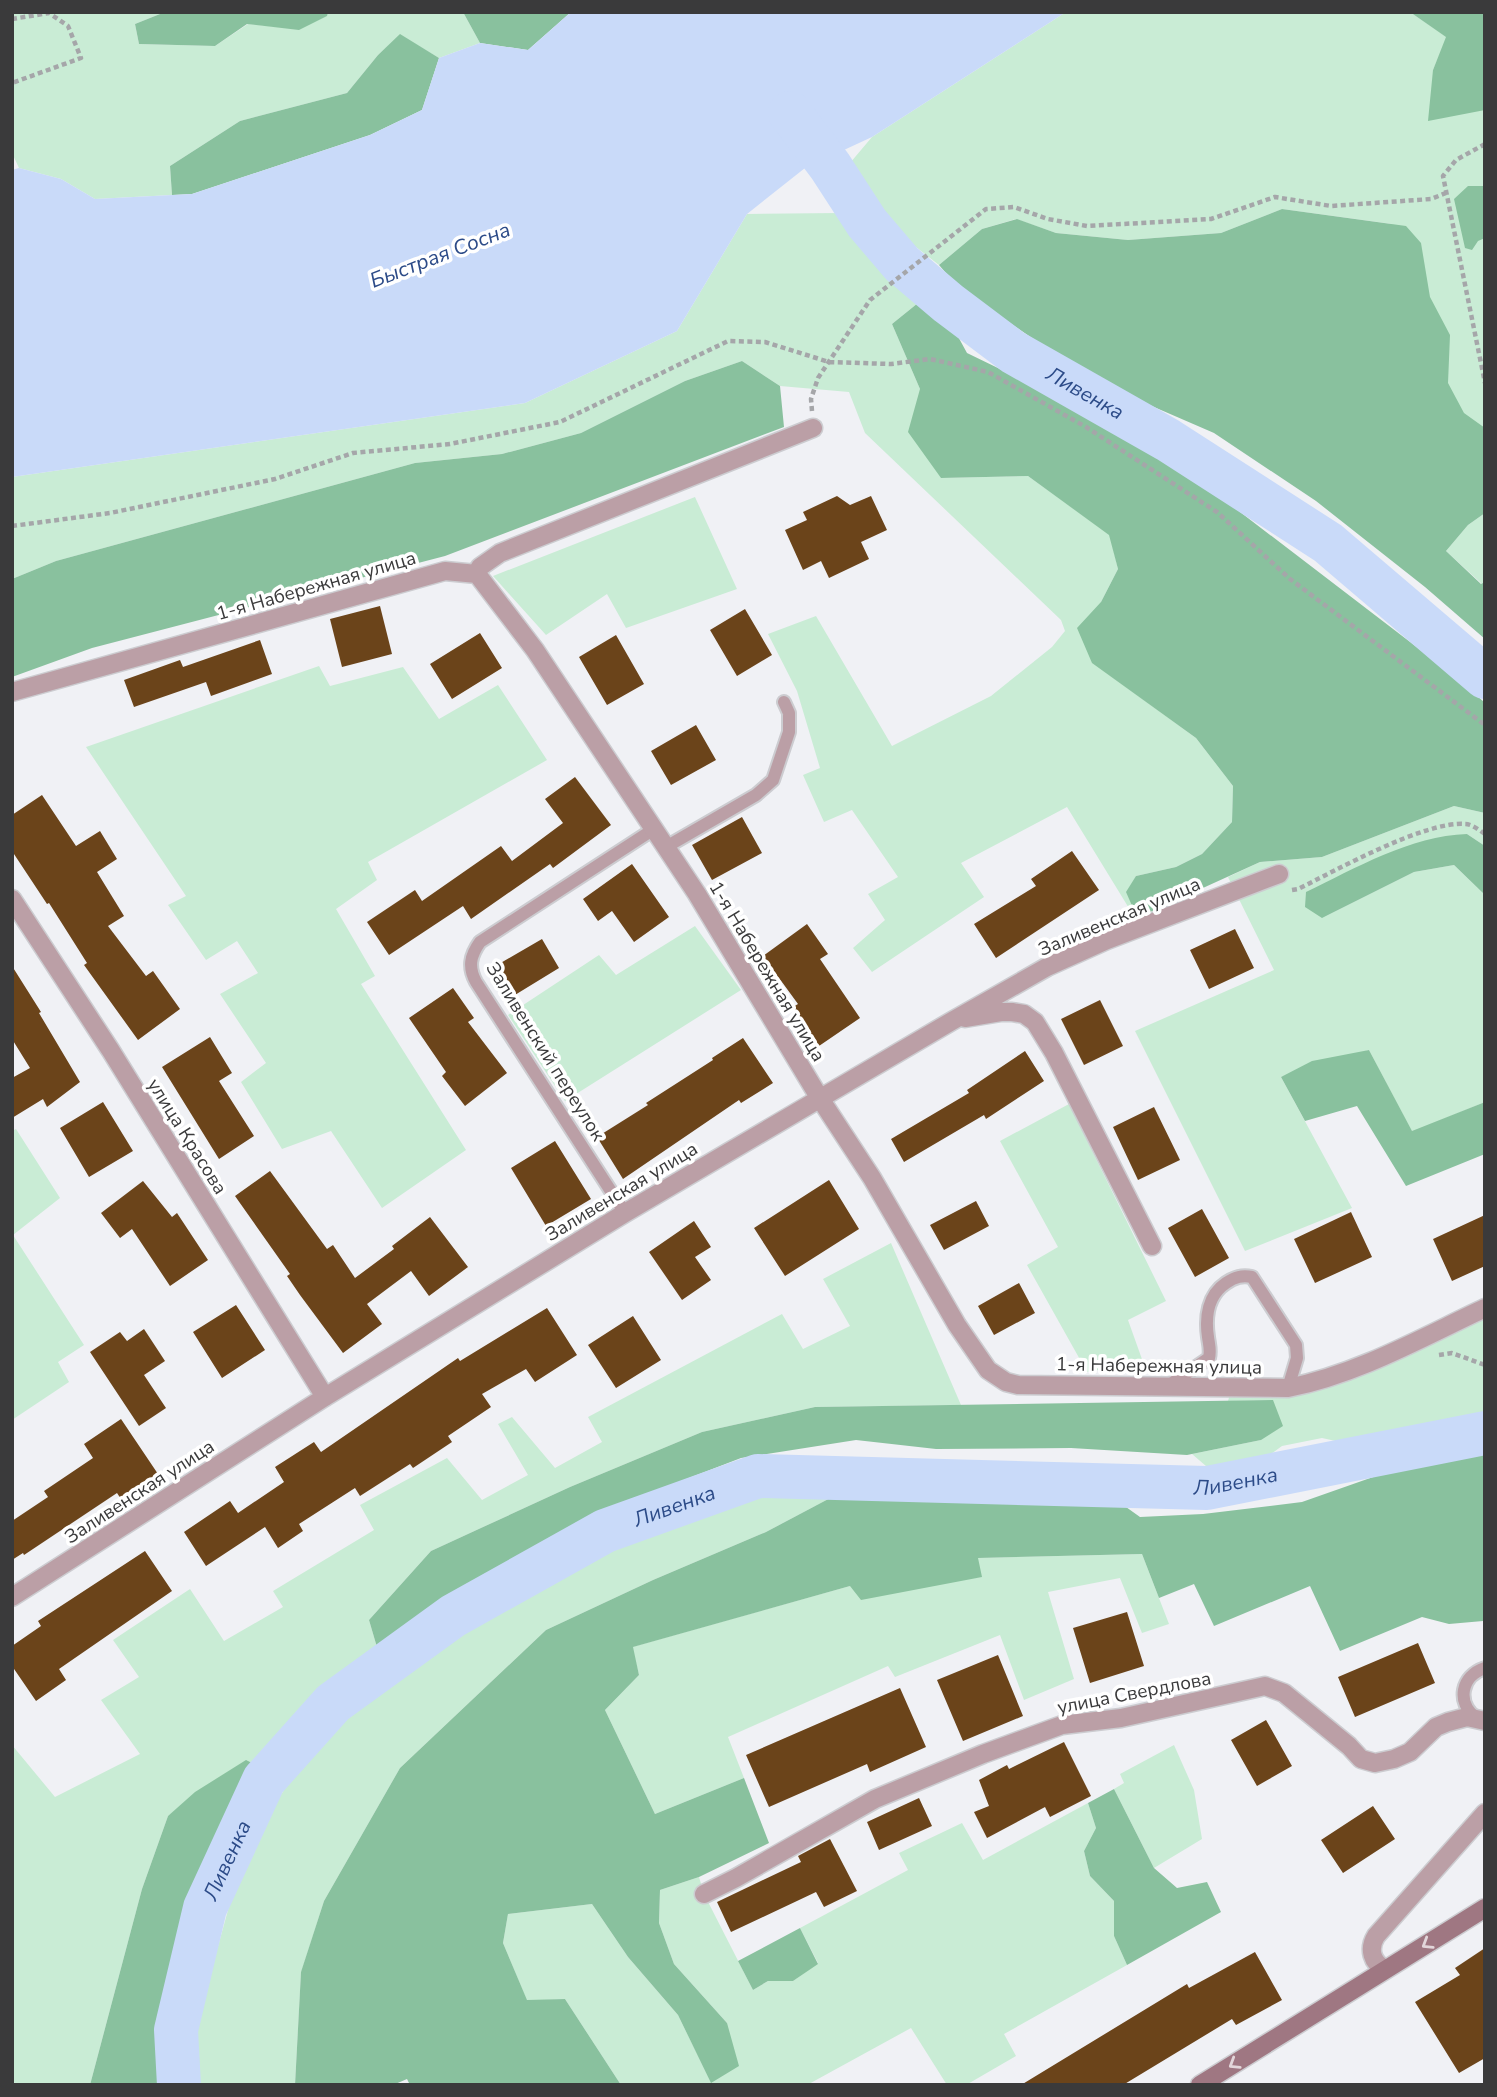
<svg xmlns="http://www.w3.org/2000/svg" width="1497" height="2097" viewBox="0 0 1497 2097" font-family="'Nunito Sans',sans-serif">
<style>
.green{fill:#c9ecd5}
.forest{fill:#89c19e}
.water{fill:#c9daf9}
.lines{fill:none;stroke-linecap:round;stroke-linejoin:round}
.river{stroke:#c9daf9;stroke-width:44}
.building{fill:#6b441a}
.lane-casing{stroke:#ccccd0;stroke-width:16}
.street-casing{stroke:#ccccd0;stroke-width:21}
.secondary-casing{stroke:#ccccd0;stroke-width:21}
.path{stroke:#a5a6a9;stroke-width:4.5;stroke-dasharray:5 3.5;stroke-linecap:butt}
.lane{stroke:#bb9fa6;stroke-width:12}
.street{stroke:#bb9fa6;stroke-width:18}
.secondary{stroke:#9f7782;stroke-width:18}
.oneway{stroke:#e2d6da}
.labels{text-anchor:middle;stroke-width:7;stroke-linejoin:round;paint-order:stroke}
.street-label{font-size:19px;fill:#3a3a3b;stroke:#fff}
.water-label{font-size:21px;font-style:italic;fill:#2c4b88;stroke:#fff}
</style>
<rect width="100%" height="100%" fill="#f0f1f5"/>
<!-- green -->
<path class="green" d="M12 12H165L135 24 139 44 215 46 248 24 299 29 326 16 328 12H463L480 43 439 58 400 35 378 55 347 93 240 121 170 166 172 195 95 199 61 179 19 168 12 153Z
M1066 12H1410L1447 37 1433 70 1485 83V447L1440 412 1392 224 1282 209 1221 233 1128 240 1056 233 1016 219 982 229 939 265 880 219 857 180 850 163 872 137Z
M840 213 918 303 892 324 920 389 941 478 1028 476 1110 535 1118 569 1101 602 1093 663 1196 738 1233 786 1232 822 1202 854 1176 867 1136 876 1133 908 1148 913 1135 918 1067 807 961 863 984 897 872 972 853 948 885 920 868 894 898 877 852 810 824 822 803 775 820 768 797 691 768 634 816 616 892 746 991 696 1052 647 1065 631 1061 620 865 433 849 392 780 386 742 361 685 381 581 433 502 454 415 463 56 561 12 579V477L525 403 677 331 747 214Z
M695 497 737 589 626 628 607 594 546 635 493 576Z
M1485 513V582L1482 584 1446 551 1468 525Z
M319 666 330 686 403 667 439 719 498 685 547 760 368 862 377 880 336 909 375 976 361 984 466 1150 382 1208 331 1131 282 1149 241 1082 266 1063 220 994 258 973 237 941 206 960 168 905 186 896 86 747Z
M1454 806 1485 813V846L1467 834 1322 918 1414 872 1454 865 1485 895V1102L1412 1132 1369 1050 1281 1077 1352 1208 1245 1251 1135 1031 1274 970 1228 877 1260 862 1322 857Z
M695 926 741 990 565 1101 508 1015 599 955 616 975Z
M1069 1104 1166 1301 1128 1320 1143 1362 1087 1372 1027 1265 1058 1247 1000 1141Z
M16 1129 60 1198 13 1235 84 1345 58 1362 69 1382 12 1420V1131Z
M891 1243 961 1405 815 1407 702 1432 570 1487 431 1551 369 1620 379 1654 318 1699 258 1766 246 1761 168 1816 142 1889 90 2085H12V1745L55 1797 140 1754 101 1700 139 1677 113 1640 190 1589 224 1641 283 1607 273 1591 374 1530 360 1505 447 1458 482 1500 528 1475 498 1424 512 1417 555 1468 602 1442 588 1417 782 1314 803 1349 850 1326 823 1279Z
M1485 1308V1413L1363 1447 1322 1438 1282 1446 1256 1465 1239 1473 1213 1472 1192 1454 1261 1440 1273 1400 1228 1401 1232 1387 1288 1388Z
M851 1487 766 1532 653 1580 546 1630 400 1768 324 1901 301 1973 295 2085H194L198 2019 244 1852 313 1745 433 1652 552 1577 684 1517 767 1491Z
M1142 1554 1169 1624 1142 1633 1120 1578 1048 1592 1074 1679 1024 1700 1000 1635 895 1677 888 1666 728 1737 744 1778 655 1814 605 1710 639 1675 632 1647 850 1586 981 1577 977 1558Z
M1174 1745 1194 1790 1202 1839 1154 1868 1114 1789 1124 1783 1120 1774Z
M1088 1803 1096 1828 1084 1851 1090 1876 1114 1901V1936L1127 1965 1004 2034 1016 2056 966 2085H947L911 2028 807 2085H621L565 1999 527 2001 503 1943 508 1914 592 1904 628 1957 678 2015 711 2082 727 2023 674 1964 659 1923 660 1890 699 1877 704 1894 753 1990 768 1981H793L818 1963 800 1928 908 1870 899 1853 962 1823 983 1860Z"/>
<!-- forest -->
<path class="forest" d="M165 12H328L327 16 299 30 247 24 215 46 139 44 135 24Z
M463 12H571L528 50 480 43Z
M1410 12H1485V110L1428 121 1433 70 1446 37Z
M400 34 439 58 422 110 370 135 192 194 172 195 170 166 240 121 347 93 378 55Z
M1468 186H1485V238L1478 241 1472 250 1465 248 1454 199Z
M1282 209 1406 226 1421 243 1430 297 1450 335 1448 383 1464 413 1485 428V513L1468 525 1446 551 1481 584 1485 582V639L1425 587 1316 501 1214 433 1094 381 958 287 939 265 982 229 1017 219 1056 233 1128 240 1221 233Z
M918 303 955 331 967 353 1087 411 1214 492 1461 681 1485 703V813L1454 806 1322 857 1260 862 1148 913 1133 908 1126 892 1136 876 1176 867 1202 854 1232 822 1233 786 1196 738 1092 663 1077 628 1101 602 1118 569 1109 535 1028 476 941 478 908 432 920 389 892 324Z
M742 361 780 386 784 427 445 556 92 648 12 677V579L56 561 415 463 502 454 581 433 685 381Z
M1467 834 1485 846V895L1454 865 1414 872 1322 918 1305 907 1306 892C1356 868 1410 836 1467 834Z
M1369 1050 1412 1131 1485 1102V1154L1406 1186 1357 1106 1305 1121 1281 1077 1312 1061Z
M1273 1400 1283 1426 1261 1440 1187 1455 1071 1448 936 1449 856 1440 741 1458 624 1503 518 1561 449 1603 379 1654 369 1620 431 1551 570 1487 702 1432 815 1407Z
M1485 1448 1483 1621 1449 1624 1422 1617 1340 1651 1310 1586 1214 1626 1194 1584 1159 1598 1142 1554 978 1558 982 1577 861 1600 850 1586 633 1647 639 1675 605 1710 655 1814 744 1778 769 1843 699 1877 660 1890 659 1923 674 1964 727 2023 739 2066 711 2083 678 2015 628 1957 592 1904 508 1914 503 1943 527 2000 565 1999 621 2085H410L407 2079 393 2085H295L301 1972 324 1901 400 1768 546 1630 653 1580 766 1532 851 1487 1112 1497 1140 1517 1203 1514 1302 1502 1393 1470Z
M246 1760 258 1766 204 1862 165 2029 167 2085H90L142 1889 168 1816 195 1792Z
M1114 1789 1154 1868 1177 1888 1207 1882 1221 1912 1127 1965 1114 1936V1901L1090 1876 1084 1851 1096 1828 1088 1803Z
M800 1928 818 1964 793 1981H768L753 1990 738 1961Z"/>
<!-- water -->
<path class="water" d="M571 12H1066L872 137 805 168 747 214 677 331 525 403 12 477V170L19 168 61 179 95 199 192 194 370 135 422 110 439 58 480 43 528 50Z"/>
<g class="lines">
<!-- river -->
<g class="river">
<path id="s1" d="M790 113 830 166 867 223 902 264 948 303 1013 352 1168 440 1328 543 1485 677"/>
<path id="s2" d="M179 2085 176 2030 205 1908 264 1780 333 1703 453 1616 605 1531 758 1476 1207 1488 1485 1433"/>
</g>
</g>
<!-- building -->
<path class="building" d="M837 496 850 505 871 496 887 530 861 542 869 559 829 578 821 561 803 570 785 530 807 520 803 512Z
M380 606 392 654 342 667 330 619Z
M745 609 772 655 737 676 710 630Z
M480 633 502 668 452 699 430 664Z
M616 635 644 684 607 705 579 657Z
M260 640 272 674 211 696 206 682 134 707 124 680 180 660 183 667Z
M696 725 716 760 671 785 651 751Z
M575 777 611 825 553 868 550 864 471 919 463 906 389 955 367 922 415 890 422 901 501 846 512 861 563 823 545 799Z
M42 795 76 846 100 831 117 859 97 872 124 916 108 926 146 976 153 971 180 1009 138 1040 84 965 87 963 49 903 47 904 12 851V815Z
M742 817 762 853 712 880 692 845Z
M1072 851 1099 890 996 958 974 924 1036 886 1031 879Z
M632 864 669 917 634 942 612 911 598 921 583 899Z
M807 924 828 954 820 959 860 1018 819 1046 793 1007 798 1004 763 956Z
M1235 929 1254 968 1209 989 1190 950Z
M542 939 559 968 510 998 492 968Z
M12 966 41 1012 39 1013 80 1082 47 1107 43 1099 12 1118V1078L30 1068 12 1039Z
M453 988 474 1018 468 1022 507 1073 465 1106 442 1076 446 1072 409 1018Z
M1100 1000 1123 1046 1084 1065 1061 1019Z
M210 1037 232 1073 219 1081 254 1136 219 1159 162 1067Z
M743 1038 773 1083 741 1103 739 1100 623 1179 597 1137 648 1105 646 1103 713 1060 712 1058Z
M1025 1051 1044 1081 986 1119 984 1115 904 1162 891 1139 969 1093 967 1090Z
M103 1102 133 1151 89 1177 60 1128Z
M1154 1107 1180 1160 1138 1180 1113 1127Z
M555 1141 591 1199 546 1226 511 1168Z
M270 1171 327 1249 333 1245 355 1278 394 1249 392 1246 430 1217 468 1267 429 1296 411 1271 367 1304 382 1324 343 1353 300 1295 287 1276 290 1274 235 1196Z
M829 1180 859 1229 785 1276 754 1228Z
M143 1181 172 1217 177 1213 208 1260 170 1286 132 1229 120 1238 101 1213Z
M976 1201 989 1226 944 1250 930 1225Z
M1202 1209 1229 1258 1195 1277 1168 1228Z
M1351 1212 1372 1257 1315 1283 1294 1239Z
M1485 1215V1266L1452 1281 1433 1239Z
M694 1221 711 1247 695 1257 711 1280 682 1300 649 1252Z
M1019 1283 1035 1313 994 1335 978 1306Z
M236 1305 265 1350 222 1378 193 1332Z
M547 1308 577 1355 535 1382 526 1369 482 1394 491 1407 448 1436 452 1442 413 1468 410 1464 360 1496 355 1488 299 1524 303 1531 278 1548 265 1527 206 1566 184 1532 230 1501 238 1513 284 1482 275 1467 314 1442 321 1452 458 1358 460 1361Z
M633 1316 661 1360 616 1388 588 1345Z
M144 1329 165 1361 144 1375 166 1408 139 1426 90 1352 120 1332 127 1341Z
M121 1419 158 1474 121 1499 117 1493 24 1555 23 1553 12 1560V1521L48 1497 44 1491 93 1458 84 1444Z
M145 1551 172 1591 59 1669 66 1680 36 1701 12 1666V1646L41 1626 38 1621Z
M1127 1612 1144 1666 1090 1683 1073 1628Z
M1418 1643 1435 1683 1355 1717 1338 1677Z
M998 1655 1023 1716 963 1741 937 1680Z
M900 1688 926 1747 870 1772 867 1764 769 1807 746 1755Z
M1266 1720 1292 1766 1257 1786 1231 1740Z
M1064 1742 1091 1796 1050 1817 1045 1807 987 1838 974 1812 989 1806 979 1780 1007 1765 1009 1769Z
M919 1798 932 1826 879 1850 867 1822Z
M1373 1806 1395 1839 1343 1873 1321 1840Z
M830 1839 857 1891 824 1907 816 1892 731 1932 717 1902 801 1862 798 1856Z
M1485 1948V2058L1459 2073 1415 2002 1460 1975 1455 1968Z
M1255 1952 1282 2000 1236 2025 1232 2019 1123 2085H1021L1187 1984 1189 1988Z"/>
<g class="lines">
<!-- lane casing -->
<g class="lane-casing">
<path id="lane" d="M666 847 756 795 773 780 789 732V713L784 702
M625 1213 476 982C468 967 470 956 480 942L654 829
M1168 1386 1209 1358C1211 1350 1209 1345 1208 1337 1205 1317 1208 1295 1226 1283 1235 1277 1242 1275 1252 1277L1296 1345 1297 1358 1288 1388
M1476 1718C1456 1702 1461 1676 1485 1668"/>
</g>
<!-- street casing -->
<g class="street-casing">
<path id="street" d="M477 574 480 567 500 553 813 428
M12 692 445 571 477 574 535 650 697 894 819 1097 872 1178 957 1325 988 1370 1006 1382 1018 1385 1288 1388C1358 1374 1421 1338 1485 1308
M12 899 111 1051 325 1397
M965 1018 1001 1012H1012L1024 1014 1035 1022 1054 1053 1152 1246
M12 1597 325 1397 625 1213 952 1021 1047 967 1107 940 1279 874
M704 1894 736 1878 875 1799 983 1754 1062 1725 1121 1718 1265 1686 1284 1693 1349 1746 1361 1759 1375 1763 1394 1759 1410 1752 1436 1727 1448 1722 1467 1717 1485 1721
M1385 1969C1372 1963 1368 1949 1376 1936L1485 1813"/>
</g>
<!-- secondary casing -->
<g class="secondary-casing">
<path id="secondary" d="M1200 2085 1485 1908"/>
</g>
<!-- path -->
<path class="path" d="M12 19 49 13 68 26 81 58 12 83
M1485 144 1456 160 1443 176 1485 383
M812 411 811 399 818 378 870 300 986 209 1014 207 1048 219 1087 226 1211 219 1275 197 1331 206 1431 199 1446 193
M12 526 110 513 275 479 353 453 450 444 560 422 728 341 765 342 829 362 891 364 930 359 988 372 1086 427 1217 512 1290 579 1485 725
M1292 890 1298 889C1337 870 1424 821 1465 824 1472 824 1479 830 1485 834
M1439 1355 1452 1353 1485 1365"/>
<!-- lane -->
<use href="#lane" class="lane"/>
<!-- street -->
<use href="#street" class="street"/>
<!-- secondary -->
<use href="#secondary" class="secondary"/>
</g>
<!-- one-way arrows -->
<defs><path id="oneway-chevron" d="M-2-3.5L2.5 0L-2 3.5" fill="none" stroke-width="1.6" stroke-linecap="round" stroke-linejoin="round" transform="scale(1.75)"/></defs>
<g class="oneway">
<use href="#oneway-chevron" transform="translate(1427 1944) rotate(148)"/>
<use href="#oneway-chevron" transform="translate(1234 2064) rotate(148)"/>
</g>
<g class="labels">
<!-- street labels -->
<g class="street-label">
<text transform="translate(316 585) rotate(-16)" y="7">1-я Набережная улица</text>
<text transform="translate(1119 916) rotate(-23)" y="7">Заливенская улица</text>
<text transform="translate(768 971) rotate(59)" y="7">1-я Набережная улица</text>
<text transform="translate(546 1051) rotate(58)" y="7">Заливенский переулок</text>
<text transform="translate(188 1136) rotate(58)" y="7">улица Красова</text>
<text transform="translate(621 1191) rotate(-31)" y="7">Заливенская улица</text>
<text transform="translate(1159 1365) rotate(1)" y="7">1-я Набережная улица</text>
<text transform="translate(139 1491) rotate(-33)" y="7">Заливенская улица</text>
<text transform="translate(1134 1692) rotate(-11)" y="7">улица Свердлова</text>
</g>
<!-- water labels -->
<g class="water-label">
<text transform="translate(440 255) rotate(-21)" y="7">Быстрая Сосна</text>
<text dy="7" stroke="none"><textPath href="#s1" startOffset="413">Ливенка</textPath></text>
<text dy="7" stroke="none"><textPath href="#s2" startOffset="1388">Ливенка</textPath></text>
<text dy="7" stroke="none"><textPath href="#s2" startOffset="821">Ливенка</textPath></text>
<text dy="7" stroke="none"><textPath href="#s2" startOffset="233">Ливенка</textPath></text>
</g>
</g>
<!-- border -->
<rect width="1497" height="2097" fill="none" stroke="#3a3a3b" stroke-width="28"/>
</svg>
